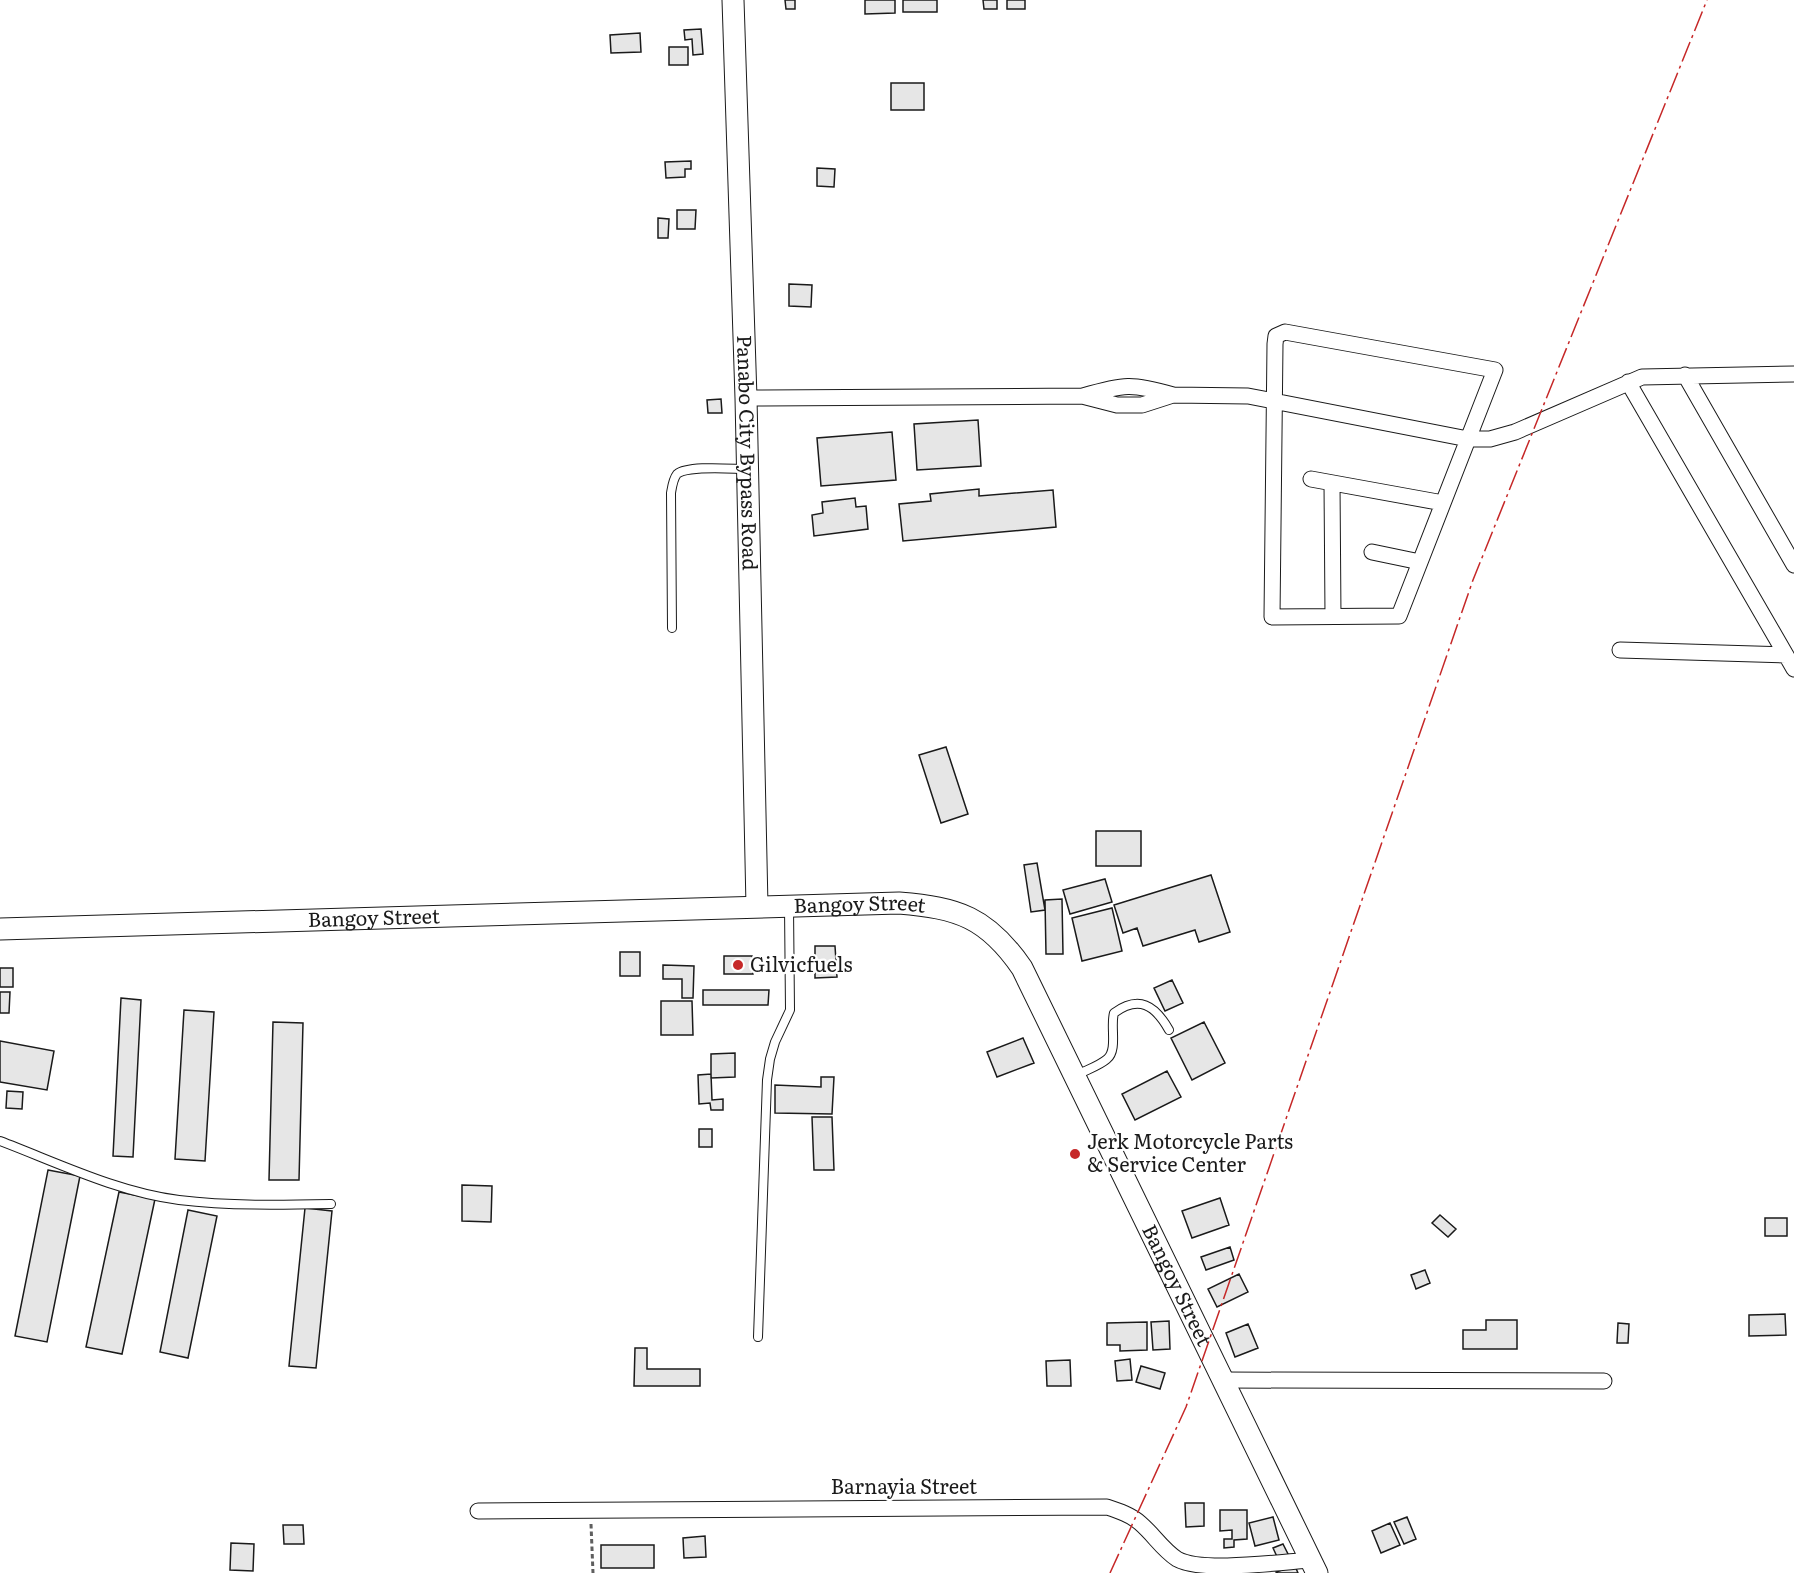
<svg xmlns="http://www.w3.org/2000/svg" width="1794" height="1573" viewBox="0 0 1794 1573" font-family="Literata,serif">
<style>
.building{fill:#e6e6e6;stroke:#1a1a1a;stroke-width:1.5}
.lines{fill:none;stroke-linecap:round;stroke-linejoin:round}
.lane-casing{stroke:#1a1a1a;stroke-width:10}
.street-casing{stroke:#1a1a1a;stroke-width:17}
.secondary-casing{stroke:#1a1a1a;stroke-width:23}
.path{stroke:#5f5f5f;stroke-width:3;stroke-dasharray:4.5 3;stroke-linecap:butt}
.lane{stroke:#fff;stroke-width:8}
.street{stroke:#fff;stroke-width:15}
.secondary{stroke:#fff;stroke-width:21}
.power{stroke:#c62828;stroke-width:1.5;stroke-dasharray:21 4.5 3 4.5;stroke-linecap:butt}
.poi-dot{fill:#c62828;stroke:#fff;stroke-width:2}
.labels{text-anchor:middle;stroke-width:4.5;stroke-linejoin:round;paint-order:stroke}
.street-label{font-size:20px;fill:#1a1a1a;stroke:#fff}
.poi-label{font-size:20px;fill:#1a1a1a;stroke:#fff;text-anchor:start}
</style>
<rect width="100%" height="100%" fill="#fff"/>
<!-- building -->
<path class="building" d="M785 0H795V9H786Z
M865 0H895V13L865 14Z
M903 0H937V12H903Z
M983 0H997V9H984Z
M1007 0H1025V9H1007Z
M701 29 703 54 693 55 692 39 685 40 684 30Z
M640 33 641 52 611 53 610 35Z
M669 47H688V65H669Z
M891 83H924V110H891Z
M691 161V169H685V177L666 178 665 162Z
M817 168 835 169 834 187 817 186Z
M677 210H696L695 229H677Z
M658 218 669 219 668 238H658Z
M789 284 812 285 811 307 789 306Z
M721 399 722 413H708L707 400Z
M978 420 981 466 917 470 914 424Z
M892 432 896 480 821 486 817 438Z
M979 489V496L1053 490 1056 527 903 541 899 504 931 501 930 494Z
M855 498 856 507 866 506 868 529 814 536 812 515 823 513 822 502Z
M946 747 968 814 941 823 919 755Z
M1096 831H1141V866H1096Z
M1037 863 1045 910 1031 912 1024 865Z
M1211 875 1230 932 1199 942 1195 930 1143 946 1137 928 1123 933 1114 905Z
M1105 879 1112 902 1070 914 1063 890Z
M1062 899 1063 954H1046L1045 900Z
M1112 908 1122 951 1082 961 1072 918Z
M815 946H835L837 977 815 978Z
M620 952H640V976H620Z
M724 956H752L753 974H724Z
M663 965 694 966 693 998H682V979H663Z
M0 968H13V987H0Z
M1172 980 1183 1003 1165 1011 1154 988Z
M703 990H769L768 1005H703Z
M0 992H10L9 1013H0Z
M121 998 141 1000 133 1157 113 1156Z
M661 1001H692L693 1035H661Z
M184 1010 214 1012 205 1161 175 1159Z
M273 1022 303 1023 299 1180H269Z
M1204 1022 1225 1063 1192 1080 1171 1038Z
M1023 1038 1034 1063 997 1077 987 1052Z
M0 1041 54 1051 47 1090 0 1082Z
M735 1053V1077L711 1078V1054Z
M1167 1071 1181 1097 1135 1120 1122 1094Z
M711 1074 712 1100 723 1099V1110H711L710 1103 699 1104 698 1075Z
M821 1077H834L832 1114 775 1113V1085L821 1087Z
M7 1091 23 1092 22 1109 6 1108Z
M812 1117H832L834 1170H814Z
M699 1129H712V1147H699Z
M48 1170 80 1176 47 1342 15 1336Z
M462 1185 492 1186 491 1222 462 1221Z
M119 1192 155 1199 122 1354 86 1347Z
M1220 1198 1229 1225 1192 1238 1182 1211Z
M305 1208 332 1211 316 1368 289 1366Z
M188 1210 217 1216 188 1358 160 1352Z
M1440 1215 1456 1229 1448 1237 1432 1223Z
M1765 1218H1787V1236H1765Z
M1230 1247 1234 1260 1206 1270 1201 1257Z
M1425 1270 1430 1283 1416 1289 1411 1275Z
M1239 1274 1248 1292 1217 1307 1208 1289Z
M1785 1314 1786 1335 1749 1336V1315Z
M1486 1320H1517V1349H1463V1330H1486Z
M1169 1321 1170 1349 1153 1350 1151 1322Z
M1147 1322V1350L1120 1351V1345H1107V1323Z
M1618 1323 1629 1324 1628 1343H1617Z
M1248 1324 1258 1348 1235 1357 1226 1333Z
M635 1348H647V1369H700V1386H634Z
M1130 1359 1132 1380 1117 1381 1115 1361Z
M1070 1360 1071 1386H1047L1046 1361Z
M1141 1366 1165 1373 1160 1389 1136 1382Z
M1185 1503H1204V1526L1186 1527Z
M1220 1510H1247V1539L1234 1540V1547L1224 1548V1539H1232V1530L1220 1531Z
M1273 1517 1279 1540 1255 1546 1249 1523Z
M1407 1517 1416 1539 1404 1544 1394 1522Z
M1390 1523 1400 1545 1381 1553 1372 1531Z
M283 1525H303L304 1544H284Z
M705 1536 706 1557 684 1558 683 1538Z
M231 1543 254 1544 253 1571 230 1570Z
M1283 1544 1289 1556 1279 1561 1273 1548Z
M601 1545H654V1568H601Z
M1295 1566 1298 1573H1277L1276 1572Z"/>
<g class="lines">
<!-- lane casing -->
<g class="lane-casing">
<path id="lane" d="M672 628 671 493C672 487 673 479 677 474 688 465 732 469 746 469
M1077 1075C1086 1070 1099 1066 1107 1059 1118 1050 1110 1026 1114 1013 1139 995 1155 1005 1169 1030
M0 1141C58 1163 117 1192 179 1200 229 1206 281 1205 331 1204
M758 1337 767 1080 770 1059 775 1042 790 1010 789 907"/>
</g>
<!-- street casing -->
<g class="street-casing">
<path id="street" d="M1285 332 1495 370 1399 616 1272 617 1275 344 1276 336Z
M1685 375 1794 565
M1628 382 1794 669
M1083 396C1124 384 1132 383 1173 395
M746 398 1082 396 1117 405H1142L1173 395 1248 396 1468 439H1490L1515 432 1642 377 1794 374
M1311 479 1443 503
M1332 483 1333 616
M1372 552 1420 562
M1620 650 1786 655
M1224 1380 1604 1381
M478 1511 1107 1507C1119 1511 1131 1515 1140 1523 1154 1535 1162 1549 1177 1559 1201 1573 1281 1562 1311 1560"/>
</g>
<!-- secondary casing -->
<g class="secondary-casing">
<g id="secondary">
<path id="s1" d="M733 0 746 398 757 906"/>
<path id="s2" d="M0 929 899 903C958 908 987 917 1022 968L1317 1573"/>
</g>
</g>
<!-- path -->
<path class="path" d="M591 1524 593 1573"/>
<!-- lane -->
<use href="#lane" class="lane"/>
<!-- street -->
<use href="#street" class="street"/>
<!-- secondary -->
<use href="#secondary" class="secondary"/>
<!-- power -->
<path class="power" d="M1110 1573 1186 1407 1473 580 1707 0"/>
</g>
<!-- markers -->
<g class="poi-dot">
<circle cx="738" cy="965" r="6"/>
<circle cx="1075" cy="1154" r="6"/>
</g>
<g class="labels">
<!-- street labels -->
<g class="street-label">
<text dy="7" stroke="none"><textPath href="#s1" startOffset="453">Panabo City Bypass Road</textPath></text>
<text dy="7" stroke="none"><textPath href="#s2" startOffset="860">Bangoy Street</textPath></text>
<text dy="7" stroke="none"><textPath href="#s2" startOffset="374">Bangoy Street</textPath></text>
<text dy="7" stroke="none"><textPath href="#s2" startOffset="1398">Bangoy Street</textPath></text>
<text x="904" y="1494">Barnayia Street</text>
</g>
<!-- poi labels -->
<g class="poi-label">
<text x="750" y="972">Gilvicfuels</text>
<text x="1087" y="1149">Jerk Motorcycle Parts<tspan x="1087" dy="23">&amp; Service Center</tspan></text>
</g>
</g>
</svg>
